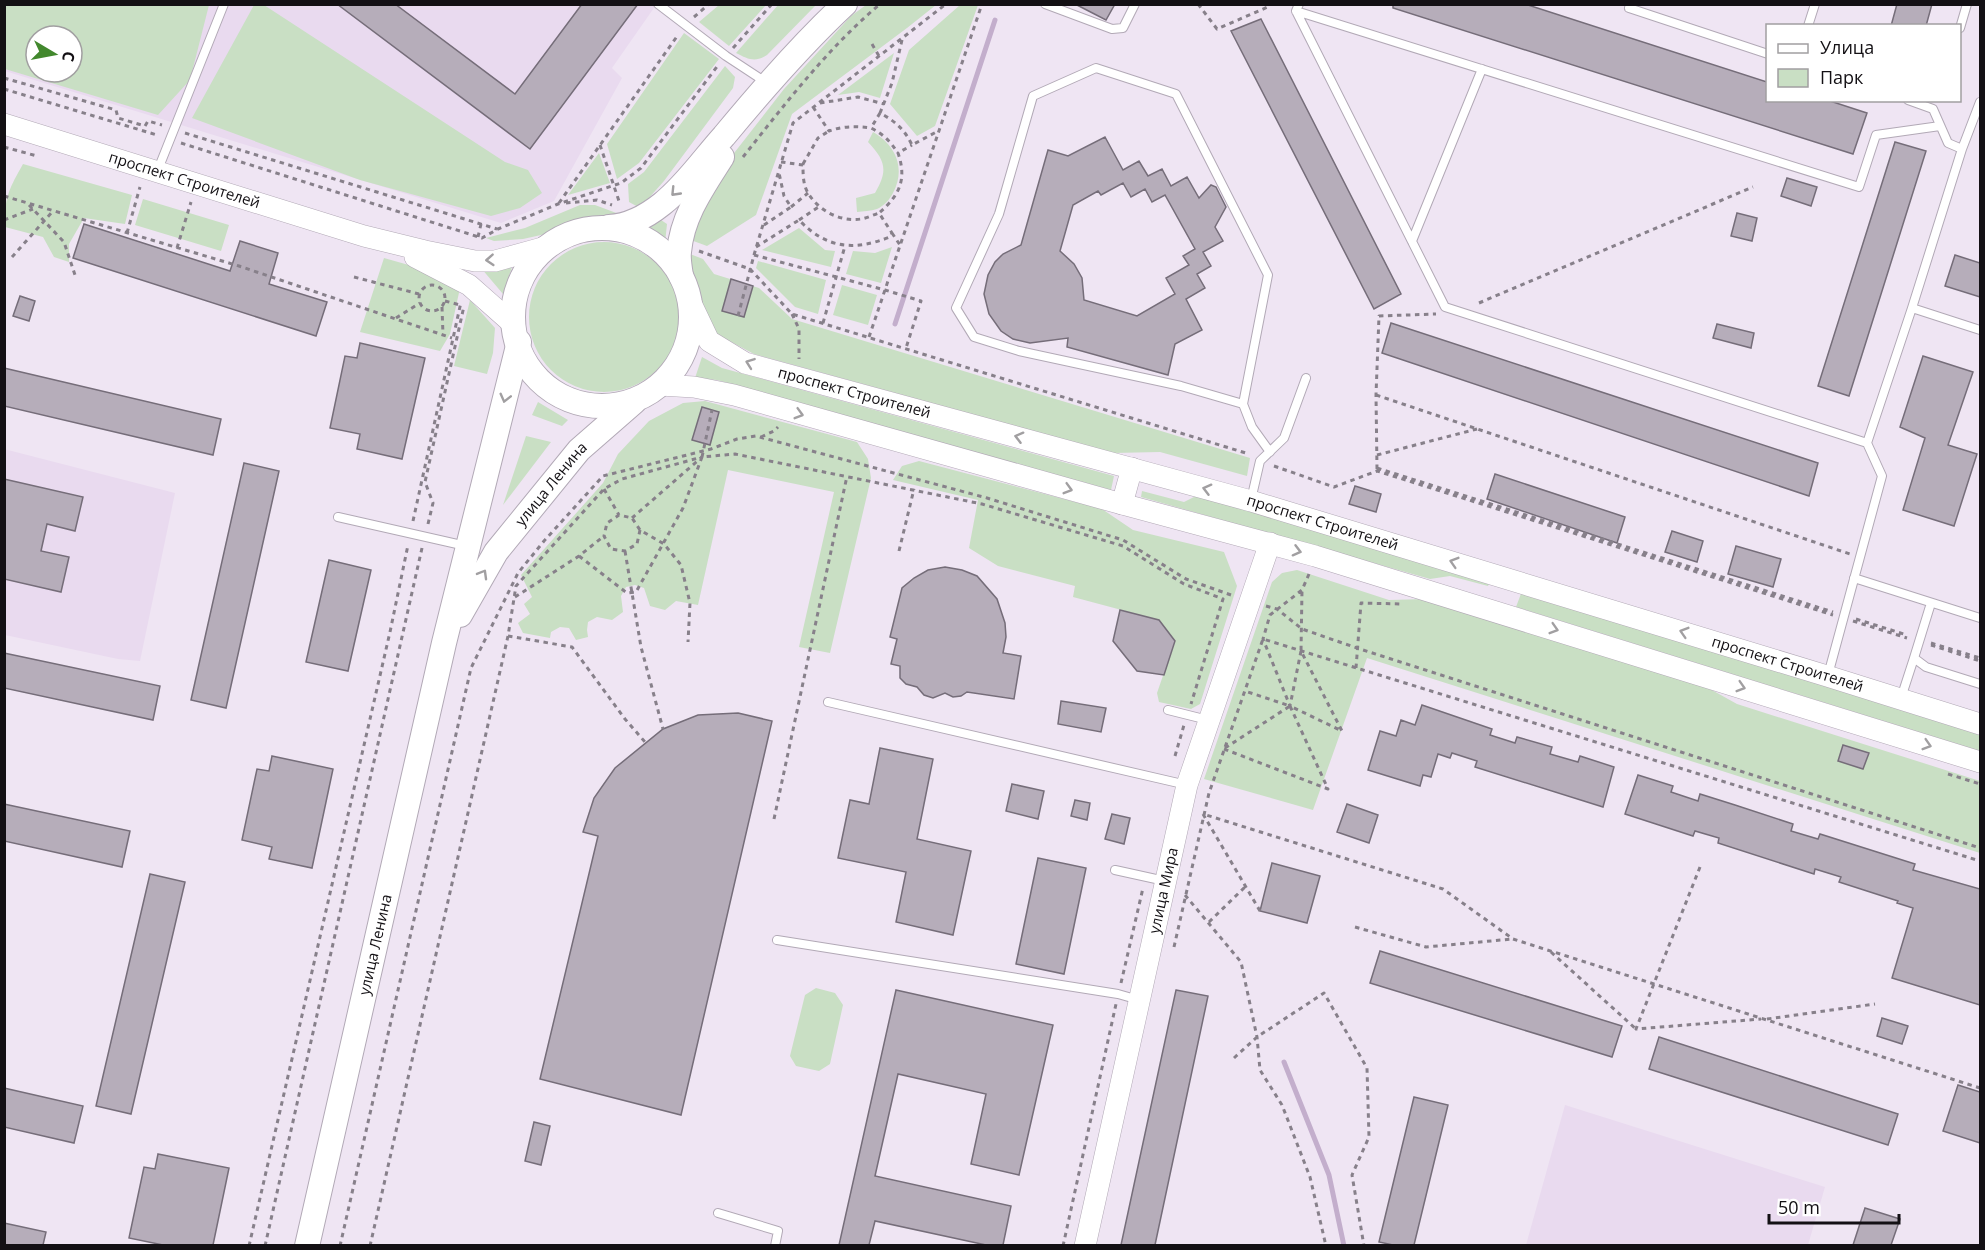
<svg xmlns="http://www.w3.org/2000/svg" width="1985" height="1250" viewBox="0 0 1985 1250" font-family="'Open Sans',sans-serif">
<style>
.built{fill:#e9daef;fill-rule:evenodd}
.green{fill:#c9dfc4;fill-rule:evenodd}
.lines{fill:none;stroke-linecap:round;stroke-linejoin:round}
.stream{stroke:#c3aecc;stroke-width:5}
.building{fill:#b6adba;stroke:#756d79;stroke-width:1.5;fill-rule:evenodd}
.service-casing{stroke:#b2a9b6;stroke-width:10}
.tertiary-casing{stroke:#b2a9b6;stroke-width:22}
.secondary-casing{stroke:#b2a9b6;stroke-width:26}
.path{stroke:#87808a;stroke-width:3;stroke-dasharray:4.5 4.5;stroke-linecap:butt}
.service{stroke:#fff;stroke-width:8}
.tertiary{stroke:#fff;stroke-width:21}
.secondary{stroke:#fff;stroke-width:24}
.oneway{stroke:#a19fa1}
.labels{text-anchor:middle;stroke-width:4.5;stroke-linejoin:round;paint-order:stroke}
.street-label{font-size:15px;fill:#131014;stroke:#fff}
</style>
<rect width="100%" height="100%" fill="#efe5f3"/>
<!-- built -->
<path class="built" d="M4 5H656L612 68 622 78 554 201 501 223 5 71ZM36 36H72V72H36Z
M4 449 175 493 140 661 118 659 5 635Z
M1565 1105 1825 1187 1808 1245H1526Z"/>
<!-- green -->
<path class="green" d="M779 4 816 5 767 55C755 63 748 59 736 53Z
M4 5H209L190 80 158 115 5 69ZM36 36H72V72H36Z
M254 5H264L505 162 528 170 542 193 520 208 491 216 360 180 192 118Z
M719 5V4L766 5 729 46 699 22Z
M866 5H936L907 28 792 114 756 215 707 246 688 239 731 157 784 89 851 16Z
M960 5H978L935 126 917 136 890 104 909 50Z
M684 33 719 59 639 163 617 179 607 144Z
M894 53 880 98 859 92 838 95Z
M725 66 735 77 733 88 664 181 640 208 629 202 628 184 644 172Z
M873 132C896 145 906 169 893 193 890 199 884 206 877 209 871 211 863 211 857 212L856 198 875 193C888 171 886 161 868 142Z
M599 153 610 183 568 195Z
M23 164 132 195 125 224 84 218 69 244V262L54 257 43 237 5 227C4 198 9 189 23 164Z
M143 199 229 225 221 251 135 225Z
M580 205H595L619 214 581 220 550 233 523 239 494 241 486 238 525 228Z
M661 220 667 224 665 243 656 236 646 233 645 229 647 226Z
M799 228 825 250 835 251 831 267 762 250Z
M529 317a75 75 0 1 1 150 0a75 75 0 1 1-150 0Z
M892 247 881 283 846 274 853 251 875 253Z
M690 254 703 259 714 274 759 288 792 319 1250 458 1247 476 1160 452 1113 453 754 354 718 335 705 313 691 274Z
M384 258 437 273 460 288 450 334 440 351 360 332Z
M758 261 826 280 818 314 795 307 756 268Z
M512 267 503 294 481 268Z
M842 285 877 295 868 325 833 315Z
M470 300 495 328 493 353 487 374 454 366Z
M702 357 722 368 1114 476 1111 490 717 380 695 378Z
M705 401 857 442 868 459 871 478 830 653 799 647 834 492 728 470 698 605 676 601 665 610 650 606 644 588 635 585 626 587 621 596 623 612 612 620 597 617 588 622 587 630 588 637 576 640 569 628 560 627 551 632 550 638 523 633 518 623 530 614 524 604 532 597 521 575 603 483 618 454 649 421 683 403Z
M538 402 568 420 562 426 532 415Z
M526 436 551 442 503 505Z
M919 461 1102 509 1133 530 1224 552 1237 586 1200 704 1191 709 1159 702 1157 693 1175 641 1159 620 1073 597 1075 586 998 566 969 548 978 500 893 480 902 466Z
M1142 491 1184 502 1196 496 1490 580 1488 586 1450 576 1430 579 1141 497Z
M1297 570 1389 600 1426 599 1692 679 1737 704 1980 781V853L1367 658 1313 810 1204 779 1272 582 1282 573Z
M1522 591 1980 735V751L1516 607Z
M816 988 835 993 843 1005 830 1064 819 1071 796 1066 790 1056 805 995Z"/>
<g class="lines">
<!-- stream -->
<path class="stream" d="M895 324 995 20
M1284 1062 1329 1175 1344 1246"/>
</g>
<!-- building -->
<path class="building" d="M337 4H395L515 94 582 4H638L530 149Z
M1075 4H1115L1106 20Z
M1393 4H1525L1767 82V100H1827L1867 113 1853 154 1393 8Z
M1897 4H1932L1926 26H1891Z
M1261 19 1401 294 1374 309 1231 31Z
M1105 137 1123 170 1139 161 1148 176 1162 169 1171 186 1187 177 1199 198 1211 185 1216 187 1226 207 1215 227 1223 241 1203 252 1211 266 1197 274 1205 288 1186 299 1202 330 1175 344 1168 375 1067 347 1068 338 1030 343 1013 339 1001 331 989 314 984 294 988 275 995 262 1003 254 1021 245 1048 150 1068 156ZM1123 183 1131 197 1145 189 1152 202 1165 195 1195 249 1183 256 1189 265 1166 278 1175 294 1137 316 1084 300 1082 278 1074 264 1060 251 1073 205 1098 191 1101 195Z
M1895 142 1926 151 1849 396 1818 386Z
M1787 178 1817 187 1811 206 1781 196Z
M1737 213 1757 218 1752 241 1731 236Z
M84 224 230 271 240 241 278 253 269 284 327 302 316 336 73 258Z
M1955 255 1980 263V297L1945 286Z
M731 279 753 286 744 317 722 311Z
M20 296 35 301 29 321 13 316Z
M1391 323 1818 463 1809 496 1382 353Z
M1717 324 1754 333 1751 348 1713 338Z
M360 343 425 358 402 459 357 449 360 434 330 428 345 356 357 358Z
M1923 356 1973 372 1948 445 1977 454 1954 526 1903 510 1925 438 1900 427Z
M4 368 221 419 213 455 4 406Z
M702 407 719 412 710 445 692 440Z
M244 463 279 471 226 708 191 700Z
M1495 474 1625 517 1617 543 1487 499Z
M4 479 83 497 75 531 47 524 41 551 69 557 61 592 4 579Z
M1355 486 1381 494 1376 512 1349 504Z
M1672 531 1703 541 1697 562 1665 552Z
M1736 546 1781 559 1773 587 1728 574Z
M329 560 371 570 348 671 306 662Z
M945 567 962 570 977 576 997 599 1005 623 1006 637 1003 653 1021 656 1014 699 967 692 961 696 953 697 945 693 933 698 924 695 917 687 906 684 900 678V666L891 664 897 639 890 637 902 588 914 578 928 570Z
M1120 610 1159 620 1175 641 1164 675 1137 671 1113 641Z
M4 653 160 686 153 720 4 688Z
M1061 701 1106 708 1101 732 1058 724Z
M1422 705 1492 729 1490 735 1515 743 1517 737 1552 747 1550 754 1578 762 1580 756 1614 767 1603 807 1475 767 1477 761 1452 753 1450 758 1438 754 1431 777 1423 775 1420 786 1368 770 1380 731 1396 736 1401 720 1415 725Z
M738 713 772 721 681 1115 540 1079 598 836 583 832 594 798 615 768 663 729 698 715Z
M1843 745 1869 753 1863 769 1838 761Z
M880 748 933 759 917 839 971 851 953 935 896 922 906 872 838 858 850 800 869 804Z
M272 756 333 769 312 868 269 859 272 847 242 840 257 769 269 771Z
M1638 775 1673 786 1671 792 1698 801 1700 794 1735 805 1793 824 1791 831 1818 839 1820 834 1915 864 1913 870 1980 889V1005L1892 978 1913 908 1897 903 1898 901 1839 882 1841 877 1815 869 1814 874 1718 843 1719 838 1695 831 1693 836 1625 814Z
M1012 784 1044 791 1038 819 1006 811Z
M1075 800 1090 803 1087 820 1071 816Z
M4 804 130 831 122 867 4 841Z
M1347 804 1378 815 1369 843 1337 832Z
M1112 814 1130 818 1124 844 1105 839Z
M1038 858 1086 868 1064 974 1016 964Z
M1272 863 1320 876 1307 923 1260 911Z
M150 874 185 882 131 1114 96 1106Z
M1380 951 1622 1026 1612 1057 1370 983Z
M896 990 1053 1025 1019 1175 971 1164 986 1094 898 1074 875 1176 1011 1206 1003 1245H986L875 1221 869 1245H839Z
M1176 990 1208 996 1155 1245H1121Z
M1882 1018 1908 1026 1902 1044 1877 1036Z
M1659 1037 1898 1114 1888 1145 1649 1069Z
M1958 1085 1980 1092V1143L1943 1131Z
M4 1088 83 1106 74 1143 4 1127Z
M1414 1097 1448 1105 1414 1245H1393L1379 1242Z
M534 1122 550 1126 541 1165 525 1161Z
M158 1154 229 1168 213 1245H163L129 1238 144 1167 155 1169Z
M1865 1208 1900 1219 1891 1245H1853Z
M4 1223 46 1232 43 1245H4Z"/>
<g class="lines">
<!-- service casing -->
<g class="service-casing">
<path id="service" d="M658 4 726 56 767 83
M1045 4 1112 29 1123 28 1135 4
M1299 4 1296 11 1445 307 1867 443
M1630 4 1629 8 1768 54
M1296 11 1859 187 1876 135 1940 126
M1808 26 1815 4
M1960 28 1967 4
M1908 100 1933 109 1948 143 1962 149
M157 172 224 4
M1412 241 1482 69
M1912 308 1980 330
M1243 404 1181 386 1019 351 974 337 956 308 999 214 1033 96 1096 68 1176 94 1268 275 1243 404 1252 427 1270 452
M1251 500 1260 461 1284 438 1306 378
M338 517 466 546
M1854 578 1980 618
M1931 603 1914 658 1926 667 1980 684
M1828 675 1882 476 1867 443 1912 308 1962 149 1980 102
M1901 698 1914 658
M828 702 1187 785
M1168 710 1208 720
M1115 870 1165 881
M777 940 1118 994 1139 1000
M718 1213 778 1231 775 1246"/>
</g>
<!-- tertiary casing -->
<g class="tertiary-casing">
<g id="tertiary">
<path id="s1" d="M4 124 364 236 425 251 475 261H495L546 247"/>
<path d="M415 257 469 285 513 324"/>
<path id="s2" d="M689 299 709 341 745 363 1251 501 1827 676 1980 724"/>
<path d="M660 385 694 387 734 395 1122 504 1315 556 1980 762"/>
<path d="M1122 504 1132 468"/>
<path id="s3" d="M1085 1246 1187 785 1270 543"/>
</g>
</g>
<!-- secondary casing -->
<g class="secondary-casing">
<g id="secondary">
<path d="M609 227C628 226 647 216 662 204 686 185 704 158 724 136 762 90 801 45 845 4"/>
<circle cx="602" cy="317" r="89"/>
<path d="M681 276C680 268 678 260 679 252 682 216 703 187 722 157"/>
<path id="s4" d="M460 615 496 552 579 450 634 402"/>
<path id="s5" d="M307 1246 444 643 519 342"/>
</g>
</g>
<!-- path -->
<path class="path" d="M1198 4 1217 29 1270 6
M694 17 709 4
M902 40 892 83 880 113C895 121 905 130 912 145L938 131
M872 44 879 56
M733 48 772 4
M4 78 116 110 118 118 145 126 148 121 162 125
M4 89 157 135
M820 103 858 97 884 104
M813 107 829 131C843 126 856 126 871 128
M880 113 871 128C883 134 890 141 898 153
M185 133 497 229
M181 143 482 238 498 229 558 204 621 183 641 168 719 64
M600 145 620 204
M4 147 37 156
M743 157C785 104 828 48 880 4
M781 162 803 165C803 174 803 185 808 193 819 211 840 222 861 219 867 218 873 215 879 213
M803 164 818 138 829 131
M4 196 239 266 452 338
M559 203 678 35
M566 203 597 200 612 205
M29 205 64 242 75 275
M791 207 808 193
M4 220 33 209
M799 220 820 206
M764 225 791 207 784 196 779 173
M127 233 140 187
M892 233 900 245
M478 237 481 224
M756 247 799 220C827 249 854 251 890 237L892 233 879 213C900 195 907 179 898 153L912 145
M177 248 191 202
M699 251 750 269 792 314 1249 454
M754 255 885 290 921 301 906 348
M12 257 53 211
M354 277 419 294
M419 298a13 13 0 1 1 26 0a13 13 0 1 1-26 0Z
M445 301 460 305
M1479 303 1753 187
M442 307 443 335
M792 314 799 329V359
M738 316 754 255 793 123 946 4
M396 318 420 303
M823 323 845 246
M869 337 982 4
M1376 395 1850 554
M761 437 774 431 778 427
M1377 455 1477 429
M702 457 712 410
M1274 466 1334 487 1377 471 1833 615
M1377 468 1833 612
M1377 469 1376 395 1379 316 1436 314
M604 489 619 515
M413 521 461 302
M428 524 433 503 425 482 464 306
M640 530 637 544 625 551 611 549 604 536 607 523 619 515 632 518 640 530 664 544 681 565 690 603 688 642
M625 551 641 647 663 729
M899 551 914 489
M579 556 627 593 636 592 683 508 702 457 735 454 982 504 1123 546 1184 584 1223 599 1191 704
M515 597 579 556 604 536
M1266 606 1277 609 1302 629 1357 648 1980 848
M1856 619 1907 635
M1853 621 1907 638
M508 636 572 647 625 719 645 742
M1931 643 1980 658
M1931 645 1980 661
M1301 651 1290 706 1263 639 1270 615 1302 590 1309 574
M1356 668 1361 603 1402 604
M1225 748 1290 706 1245 691
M1224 749 1328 789 1290 706 1342 731 1301 651 1302 590
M1175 756 1184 725
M1948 774 1980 784
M774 819 847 476
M1700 867 1636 1029 1761 1019
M1185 895 1241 962 1257 1037 1260 1070 1282 1105 1310 1177 1326 1246
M1260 911 1203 814 1443 889 1513 939 1980 1088
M1209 922 1246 886
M1355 927 1426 947 1512 939
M1174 947 1209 793 1263 639 1980 861
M1551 952 1636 1029
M1121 983 1143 888
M1767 1019 1875 1004
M1234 1058 1257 1037 1324 993 1367 1068 1369 1137 1352 1175 1364 1246
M249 1246 390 632 408 545
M265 1246 422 548
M340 1246 471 668 518 573 544 541 603 476 711 449 737 439 756 436 987 498 1123 540 1186 579 1231 595
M370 1246 508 636 516 586 604 489 622 479 702 457 632 518
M1063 1246 1116 1004"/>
<!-- service -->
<use href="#service" class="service"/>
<!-- tertiary -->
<use href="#tertiary" class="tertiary"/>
<!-- secondary -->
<use href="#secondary" class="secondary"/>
</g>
<!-- one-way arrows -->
<defs><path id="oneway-chevron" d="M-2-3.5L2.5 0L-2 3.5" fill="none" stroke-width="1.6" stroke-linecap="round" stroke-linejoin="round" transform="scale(1.5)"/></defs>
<g class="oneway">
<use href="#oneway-chevron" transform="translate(675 192) rotate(134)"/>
<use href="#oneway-chevron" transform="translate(490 260) rotate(176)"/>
<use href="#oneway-chevron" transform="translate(750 363) rotate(-160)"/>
<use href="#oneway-chevron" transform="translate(505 398) rotate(104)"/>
<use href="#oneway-chevron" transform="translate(799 414) rotate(16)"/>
<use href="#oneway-chevron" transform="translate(1019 437) rotate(-165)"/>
<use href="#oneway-chevron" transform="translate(1068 489) rotate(16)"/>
<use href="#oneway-chevron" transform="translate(1207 489) rotate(-165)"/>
<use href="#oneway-chevron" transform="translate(1297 551) rotate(15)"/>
<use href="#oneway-chevron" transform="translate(1454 562) rotate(-163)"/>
<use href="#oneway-chevron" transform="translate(483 574) rotate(-60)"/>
<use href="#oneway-chevron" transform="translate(1554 629) rotate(17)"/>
<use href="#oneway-chevron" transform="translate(1684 632) rotate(-163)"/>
<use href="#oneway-chevron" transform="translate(1741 687) rotate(17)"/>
<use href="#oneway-chevron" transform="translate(1927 745) rotate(17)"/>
</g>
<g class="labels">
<!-- street labels -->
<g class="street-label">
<text dy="5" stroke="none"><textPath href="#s1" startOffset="189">проспект Строителей</textPath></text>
<text dy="5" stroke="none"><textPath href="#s2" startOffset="202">проспект Строителей</textPath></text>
<text dy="5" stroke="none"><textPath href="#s4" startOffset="160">улица Ленина</textPath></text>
<text dy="5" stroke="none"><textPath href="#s2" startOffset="688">проспект Строителей</textPath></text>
<text dy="5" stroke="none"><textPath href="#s2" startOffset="1174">проспект Строителей</textPath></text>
<text dy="5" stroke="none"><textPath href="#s3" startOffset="364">улица Мира</textPath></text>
<text dy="5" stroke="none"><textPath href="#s5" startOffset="309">улица Ленина</textPath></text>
</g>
</g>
<!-- border -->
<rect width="1985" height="1250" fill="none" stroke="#131014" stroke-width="12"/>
<!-- legend -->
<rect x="1766" y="24" width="195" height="78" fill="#ffffff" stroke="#a19fa1" stroke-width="1.5"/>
<rect x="1778" y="44" width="30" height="9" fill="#ffffff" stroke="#a19fa1" stroke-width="1.5"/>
<text x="1820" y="54" font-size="18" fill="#131014">Улица</text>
<rect x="1778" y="69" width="30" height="18" fill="#c9dfc4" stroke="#a19fa1" stroke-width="1.5"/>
<text x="1820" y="84" font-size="18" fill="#131014">Парк</text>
<!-- north arrow -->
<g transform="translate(54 54) rotate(100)"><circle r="28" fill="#ffffff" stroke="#a19fa1" stroke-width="1.5"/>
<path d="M0-4.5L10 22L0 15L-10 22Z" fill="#42882d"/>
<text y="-9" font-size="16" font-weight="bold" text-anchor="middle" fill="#131014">С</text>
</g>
<!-- scale -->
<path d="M1769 1214v9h130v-9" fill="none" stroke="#131014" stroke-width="3"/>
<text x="1778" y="1214" font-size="18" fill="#131014" stroke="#ffffff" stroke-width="4.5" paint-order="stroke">50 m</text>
</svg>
